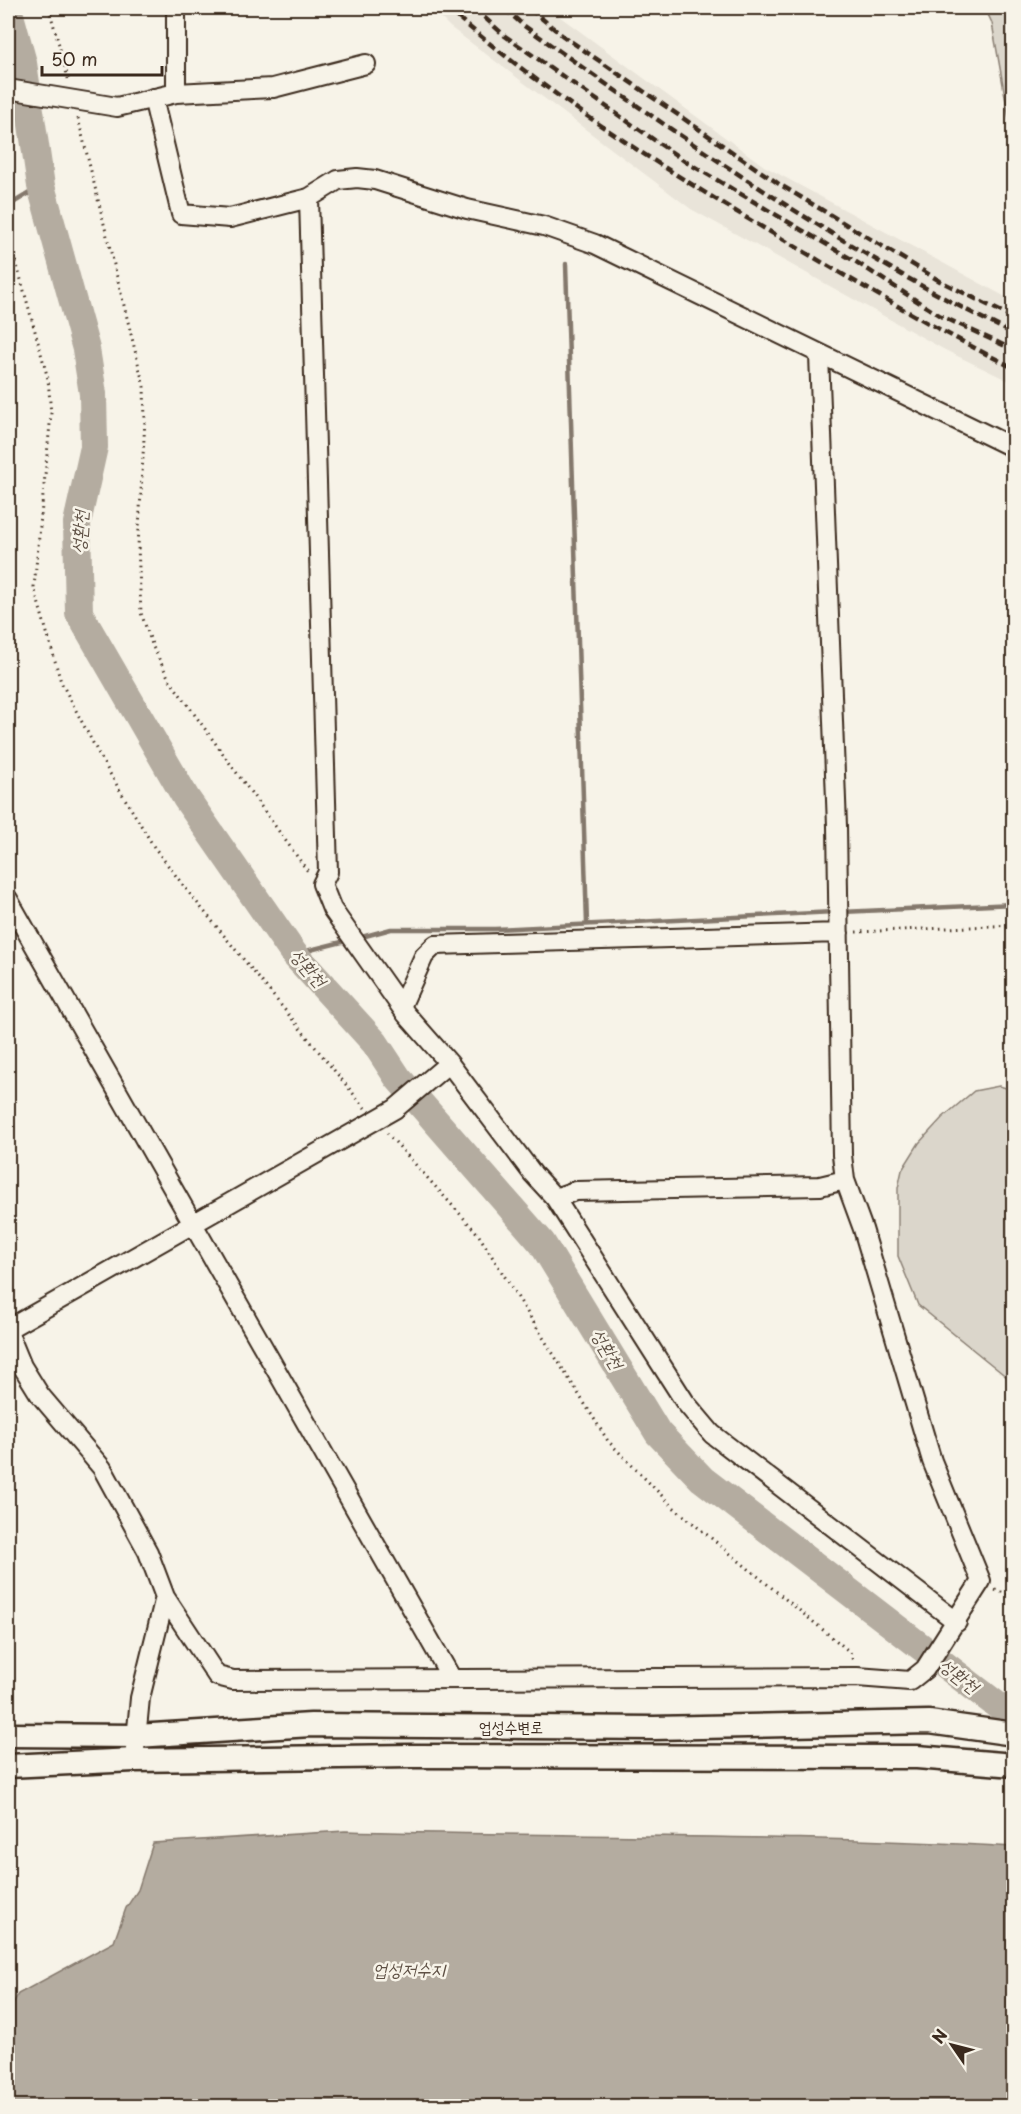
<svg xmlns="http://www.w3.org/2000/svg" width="1021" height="2114" viewBox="0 0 1021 2114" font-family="'Playpen Sans','Poor Story',sans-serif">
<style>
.built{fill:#e9e4d9}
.green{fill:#dbd6cb;stroke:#8b8074;stroke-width:1.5}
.water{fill:#b4aca0;stroke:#84786c;stroke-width:1.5}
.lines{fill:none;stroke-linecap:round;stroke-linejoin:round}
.stream{stroke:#84786c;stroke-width:4.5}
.river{stroke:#b4aca0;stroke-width:28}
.minor-casing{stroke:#3b2a1e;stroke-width:22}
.major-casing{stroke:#3b2a1e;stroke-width:27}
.path{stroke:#3b2a1e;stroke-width:3;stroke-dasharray:1.5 4.5;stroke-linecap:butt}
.minor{stroke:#f7f3e8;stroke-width:18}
.major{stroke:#f7f3e8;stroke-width:22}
.rail{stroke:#3b2a1e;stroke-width:4.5;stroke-dasharray:9 4.5;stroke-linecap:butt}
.labels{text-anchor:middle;stroke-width:5;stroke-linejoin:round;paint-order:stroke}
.street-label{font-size:16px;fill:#3b2a1e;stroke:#f7f3e8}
.water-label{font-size:18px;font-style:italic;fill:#5f5145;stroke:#f7f3e8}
</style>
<rect width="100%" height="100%" fill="#f7f3e8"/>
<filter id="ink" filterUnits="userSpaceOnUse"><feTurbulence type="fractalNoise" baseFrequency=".0167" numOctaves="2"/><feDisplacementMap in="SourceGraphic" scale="12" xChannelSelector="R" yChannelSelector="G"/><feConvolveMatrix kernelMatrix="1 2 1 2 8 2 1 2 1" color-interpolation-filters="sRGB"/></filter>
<g filter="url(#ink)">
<!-- built -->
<path class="built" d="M431 8H548L764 166 1013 301V383L945 350 691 209 450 27Z"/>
<!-- green -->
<path class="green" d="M985 8H1013V141L992 23Z
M999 1086 1014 1090 1013 1382 918 1305 898 1256V1188L902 1170 919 1143 942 1118 974 1091Z"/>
<!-- water -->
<path class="water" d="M345 1831C568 1837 791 1834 1013 1847V2106L8 2105V2014L18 1994 114 1942 126 1908 138 1890 153 1843Z"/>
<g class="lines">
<!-- stream -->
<path class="stream" d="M8 206 41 186
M566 264 587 924
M842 912 1014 904
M358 938 391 929H495L834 912
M294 954 350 940"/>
<!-- river -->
<path class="river" d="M8 8 23 63 41 186 86 349 93 394 94 447 77 523 79 613 186 798 294 954 375 1043 398 1078 542 1243 658 1433 702 1479 1014 1718"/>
<!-- minor casing -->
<g class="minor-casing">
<path id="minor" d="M176 8V93
M8 89 117 107 176 93 273 88 366 64
M153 98 181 214 230 218 309 198 338 180 357 178 375 180 467 209 544 226 595 244 1014 448
M309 198 328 872 322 884 332 909 406 1014 449 1063 533 1174 555 1198 685 1402 712 1434 957 1622
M8 899 452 1679
M401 1007 424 956 435 945 839 933
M555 1198 575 1191 820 1186 845 1180
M8 1329 395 1109 449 1063
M8 1332 22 1366 40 1395 102 1468 148 1552 165 1597 140 1698 134 1760
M165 1597 217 1676 233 1680 857 1677 910 1681 925 1669 981 1581 932 1461 863 1229 845 1180 842 1155 837 826 819 355"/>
</g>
<!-- major casing -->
<g class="major-casing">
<path id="major" d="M8 1735 137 1736 311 1725 654 1728 929 1722 1014 1734
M8 1766 134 1760 411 1756 917 1757 1014 1765"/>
</g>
<!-- path -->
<path class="path" d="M49 8 69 82
M78 118 144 387 145 420 138 546 141 613 153 647 169 679 309 873
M8 232 48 379 51 414 34 587 61 682 103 762 154 847 190 894 365 1108
M856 932 1014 925
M387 1133 478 1234 608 1441 672 1506 850 1652 853 1661
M995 1590 1014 1596"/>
<!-- minor -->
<use href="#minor" class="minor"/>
<!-- major -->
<use href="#major" class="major"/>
<!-- rail -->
<path class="rail" d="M447 8C552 99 671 174 791 244 864 287 937 330 1014 368
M474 8 505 36 683 160 853 260 939 315 1014 350
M504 8 523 25C678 136 842 250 1014 334
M529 8 563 36 779 184 940 281 1014 318"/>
</g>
</g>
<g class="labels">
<!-- street labels -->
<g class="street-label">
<text x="511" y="1733">업성수변로</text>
</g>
<!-- water labels -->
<g class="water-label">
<text transform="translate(80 532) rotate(-86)" y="6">성환천</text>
<text transform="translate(308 968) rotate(49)" y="6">성환천</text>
<text transform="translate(607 1349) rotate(59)" y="6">성환천</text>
<text transform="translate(959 1676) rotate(38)" y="6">성환천</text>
<text x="409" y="1976">업성저수지</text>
</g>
</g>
<!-- margin -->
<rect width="1021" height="2114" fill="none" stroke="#f7f3e8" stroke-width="30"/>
<rect x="15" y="15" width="991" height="2084" fill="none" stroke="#3b2a1e" stroke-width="2" filter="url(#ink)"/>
<!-- north arrow -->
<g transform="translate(952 2045) rotate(305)" stroke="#f7f3e8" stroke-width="4.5" paint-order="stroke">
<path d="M0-4.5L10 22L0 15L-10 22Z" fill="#3b2a1e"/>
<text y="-9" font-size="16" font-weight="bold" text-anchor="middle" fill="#3b2a1e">N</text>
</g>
<!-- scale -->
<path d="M42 66v9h120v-9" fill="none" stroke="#3b2a1e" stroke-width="3"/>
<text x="51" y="66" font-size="18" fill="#3b2a1e" stroke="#f7f3e8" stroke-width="4.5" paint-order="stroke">50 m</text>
</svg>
